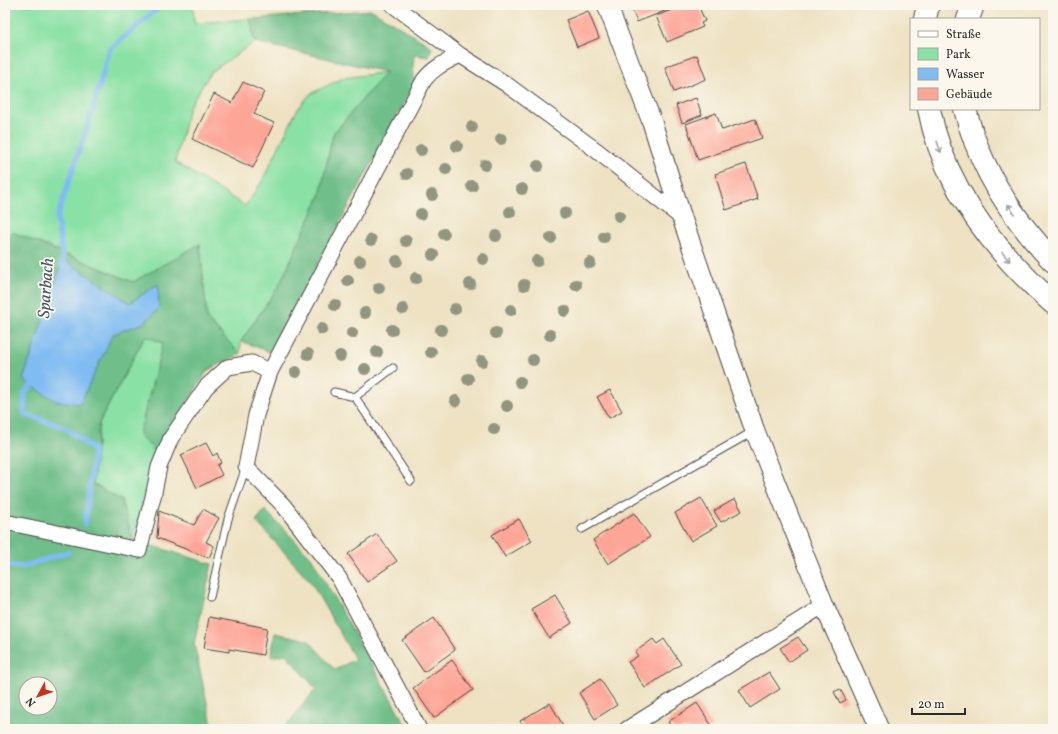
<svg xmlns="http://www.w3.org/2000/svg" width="1058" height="734" viewBox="0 0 1058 734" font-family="Vollkorn,serif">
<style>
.green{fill:#8ae1a5;stroke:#5a8668}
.forest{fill:#6fbf8a;stroke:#4d755a;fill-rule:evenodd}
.water{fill:#80bcf2;stroke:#56748e}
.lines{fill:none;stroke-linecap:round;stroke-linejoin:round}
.stream{stroke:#80bcf2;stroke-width:5.5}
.building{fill:#fda697}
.service-casing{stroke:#484642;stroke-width:9}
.minor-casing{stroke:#484642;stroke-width:17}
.tertiary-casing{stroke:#484642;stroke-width:21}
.motorway-casing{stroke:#484642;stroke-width:24}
.service{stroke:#fff;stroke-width:7}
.minor{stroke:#fff;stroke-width:15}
.tertiary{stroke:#fff;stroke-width:19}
.motorway{stroke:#fff;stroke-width:22}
.tree{fill:#909680}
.oneway{stroke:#a0a0a0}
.labels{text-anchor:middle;stroke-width:3.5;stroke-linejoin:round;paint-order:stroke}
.water-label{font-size:17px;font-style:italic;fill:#445667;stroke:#fbf7ec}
</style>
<rect width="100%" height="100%" fill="#fbf7ec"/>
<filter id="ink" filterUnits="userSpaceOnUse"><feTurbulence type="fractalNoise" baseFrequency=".025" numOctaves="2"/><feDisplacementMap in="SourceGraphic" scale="8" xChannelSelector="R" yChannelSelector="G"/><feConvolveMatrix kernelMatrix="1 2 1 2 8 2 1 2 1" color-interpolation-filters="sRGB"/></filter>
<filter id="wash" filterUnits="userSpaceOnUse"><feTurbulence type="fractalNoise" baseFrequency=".012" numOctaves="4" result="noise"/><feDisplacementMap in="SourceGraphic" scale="16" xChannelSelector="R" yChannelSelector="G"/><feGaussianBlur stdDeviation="0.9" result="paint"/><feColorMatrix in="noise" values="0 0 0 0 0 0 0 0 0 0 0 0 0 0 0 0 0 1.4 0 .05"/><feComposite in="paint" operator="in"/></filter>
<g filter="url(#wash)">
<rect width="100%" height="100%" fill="#eee2c3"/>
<!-- green -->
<path class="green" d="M5 5H193L194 23 250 19 255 42 211 72 189 107 175 162 245 206 261 183 297 110 310 94 343 78 387 72 333 134 320 196 279 286 241 341 240 354 207 319 200 244 133 282 12 232 5 239Z
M145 336 163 343 139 435 156 452 133 540 121 500 93 484 99 423Z"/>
<!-- forest -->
<path class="forest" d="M372 10 432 47 429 57 414 55 413 67 415 83 270 352 241 341 279 286 320 196 333 134 386 72 255 42 250 19Z
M12 232 133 282 200 244 207 319 240 354 208 370 156 452 139 435 163 343 145 336 99 423 93 484 121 500 133 540 212 564 194 644 213 729H5V239ZM158 284 144 323 113 334 23 380 43 321 130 304ZM26 684H50V708H26Z
M265 510 311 557 408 729H283L316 689 286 654 271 657 275 633 308 640 335 670 355 659 310 581 256 521Z"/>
<!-- water -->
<path class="water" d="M63 259 130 303 158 284 159 308 144 323 113 334 80 404 56 401 23 380Z"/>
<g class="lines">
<!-- stream -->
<path class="stream" d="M62 266 63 259 57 218 91 115 110 49 162 5
M37 381 25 392 24 414 66 428 94 450 85 524
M5 565 22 567 68 552"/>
</g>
<g id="blocks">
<!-- building -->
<path class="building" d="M630 5H680L637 22Z
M685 5 694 7 698 5 705 21 701 23 703 27 667 42 656 16Z
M588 11 599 38 577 47 566 20Z
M697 55 706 79 674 92 665 67Z
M243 82 264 92 254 114 274 123 253 168 192 139 214 94 232 103Z
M696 98 702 115 682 123 676 105Z
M716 113 722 130 755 119 762 138 698 160 686 124Z
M746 164 758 199 726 210 715 174Z
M610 390 622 411 609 418 597 397Z
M206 443 213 456 217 453 221 463 217 465 222 475 197 488 181 455Z
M701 498 717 526 691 541 675 513Z
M735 499 742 511 721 522 714 511Z
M203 509 219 518 206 542 214 546 209 558 157 538 159 511 194 525Z
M634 513 650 537 608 564 593 540Z
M519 519 532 541 505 557 492 535Z
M377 534 397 561 367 582 348 554Z
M555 595 572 623 549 638 531 609Z
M209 617 267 628 263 655 229 649V652L204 648Z
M434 618 455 650 424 672 402 640Z
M798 637 807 650 789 662 780 648Z
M653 639 657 644 664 639 681 664 645 688 628 662 638 656 635 652Z
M452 660 473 690 434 718 413 688Z
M769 672 780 689 750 708 739 690Z
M600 679 617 705 595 719 579 693Z
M840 689 846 700 840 703 834 692Z
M550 703 564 727 561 729H525L520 721Z
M697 703 712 726 708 729H673L668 722Z"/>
</g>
</g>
<g filter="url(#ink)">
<use href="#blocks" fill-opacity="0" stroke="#484642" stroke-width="1"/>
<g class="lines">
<!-- service casing -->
<g class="service-casing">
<path id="service" d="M393 368 355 397 411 481
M334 392 355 397
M582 529 754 431
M210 597 228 519 246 467"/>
</g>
<!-- minor casing -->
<g class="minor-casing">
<path id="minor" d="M393 5 460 55 506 84 596 150 682 218
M5 522 139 550 153 497 159 467 171 438 206 387 228 367 252 363 270 372
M419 729 339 578 284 506 246 467 256 415 270 372 424 80C434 67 446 62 460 55
M627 729 824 605"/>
</g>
<!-- tertiary casing -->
<g class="tertiary-casing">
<path id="tertiary" d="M607 5 652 122 682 218 755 431 824 605 879 729"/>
</g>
<!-- motorway casing -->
<g class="motorway-casing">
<path id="motorway" d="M925 19 928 5
M968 19 973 5
M929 109C944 188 994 251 1053 303
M965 109C979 166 1012 218 1053 261"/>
</g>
<!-- service -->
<use href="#service" class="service"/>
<!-- minor -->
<use href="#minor" class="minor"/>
<!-- tertiary -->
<use href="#tertiary" class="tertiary"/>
<!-- motorway -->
<use href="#motorway" class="motorway"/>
</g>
<!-- trees -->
<g class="tree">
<circle cx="472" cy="127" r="6"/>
<circle cx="501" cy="139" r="6"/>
<circle cx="457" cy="146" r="6"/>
<circle cx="421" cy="150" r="6"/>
<circle cx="485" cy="165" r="6"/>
<circle cx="538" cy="166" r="6"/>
<circle cx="446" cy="169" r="6"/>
<circle cx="407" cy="174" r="6"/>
<circle cx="472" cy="186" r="6"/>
<circle cx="522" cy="189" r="6"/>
<circle cx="432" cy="195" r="6"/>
<circle cx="510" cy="212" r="6"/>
<circle cx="565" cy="213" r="6"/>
<circle cx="421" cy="214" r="6"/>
<circle cx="619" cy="216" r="6"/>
<circle cx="444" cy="234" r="6"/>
<circle cx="496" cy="236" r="6"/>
<circle cx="604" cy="237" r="6"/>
<circle cx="551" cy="238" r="6"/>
<circle cx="371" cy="240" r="6"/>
<circle cx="406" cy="241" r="6"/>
<circle cx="433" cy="255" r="6"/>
<circle cx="483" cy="259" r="6"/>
<circle cx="360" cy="261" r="6"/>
<circle cx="397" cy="261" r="6"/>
<circle cx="537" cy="261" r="6"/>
<circle cx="590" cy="263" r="6"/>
<circle cx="416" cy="278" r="6"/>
<circle cx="348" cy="281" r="6"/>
<circle cx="470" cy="284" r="6"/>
<circle cx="524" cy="285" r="6"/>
<circle cx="576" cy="285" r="6"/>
<circle cx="379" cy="288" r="6"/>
<circle cx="335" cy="305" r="6"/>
<circle cx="403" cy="309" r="6"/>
<circle cx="455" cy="309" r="6"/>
<circle cx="511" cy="310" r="6"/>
<circle cx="565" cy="311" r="6"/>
<circle cx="365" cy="313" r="6"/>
<circle cx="322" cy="329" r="6"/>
<circle cx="392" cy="330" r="6"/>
<circle cx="441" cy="330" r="6"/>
<circle cx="352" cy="333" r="6"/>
<circle cx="496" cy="333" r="6"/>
<circle cx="550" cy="335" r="6"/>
<circle cx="377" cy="352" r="6"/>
<circle cx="431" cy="352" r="6"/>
<circle cx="308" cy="354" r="6"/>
<circle cx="340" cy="356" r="6"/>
<circle cx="533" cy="360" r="6"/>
<circle cx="482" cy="361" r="6"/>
<circle cx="365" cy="369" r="6"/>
<circle cx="296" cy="372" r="6"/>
<circle cx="468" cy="379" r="6"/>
<circle cx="520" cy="382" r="6"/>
<circle cx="456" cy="401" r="6"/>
<circle cx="507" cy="406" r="6"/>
<circle cx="494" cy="429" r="6"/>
</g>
<!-- one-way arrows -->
<defs><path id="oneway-shaft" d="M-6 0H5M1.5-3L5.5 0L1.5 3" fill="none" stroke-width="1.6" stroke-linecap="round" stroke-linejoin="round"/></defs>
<g class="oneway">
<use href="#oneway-shaft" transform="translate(939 147) rotate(71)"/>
<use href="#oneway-shaft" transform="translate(1011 209) rotate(-123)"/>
<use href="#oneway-shaft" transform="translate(1006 257) rotate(49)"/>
</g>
</g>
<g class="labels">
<!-- water labels -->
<g class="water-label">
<text transform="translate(45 288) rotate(-86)" y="6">Sparbach</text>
</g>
</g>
<!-- margin -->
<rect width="1058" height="734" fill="none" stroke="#fbf7ec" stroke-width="20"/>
<!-- legend -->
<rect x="910" y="18" width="130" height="92" fill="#fbf7ec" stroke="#a8a59f"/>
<rect x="918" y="31" width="20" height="6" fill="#ffffff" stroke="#a8a59f"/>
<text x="946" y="38" font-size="12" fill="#2b2b2b">Straße</text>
<rect x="918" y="48" width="20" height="12" fill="#8ae1a5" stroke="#a8a59f"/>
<text x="946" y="58" font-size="12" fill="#2b2b2b">Park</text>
<rect x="918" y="68" width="20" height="12" fill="#80bcf2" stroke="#a8a59f"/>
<text x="946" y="78" font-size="12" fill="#2b2b2b">Wasser</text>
<rect x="918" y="88" width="20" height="12" fill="#fda697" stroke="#a8a59f"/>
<text x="946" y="98" font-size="12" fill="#2b2b2b">Gebäude</text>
<!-- north arrow -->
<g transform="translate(38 696) rotate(230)"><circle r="19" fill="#fbf7ec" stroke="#a8a59f"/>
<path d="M0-3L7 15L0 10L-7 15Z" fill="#c8321e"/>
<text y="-6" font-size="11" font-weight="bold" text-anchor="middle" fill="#2b2b2b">N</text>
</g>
<!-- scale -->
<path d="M912 708v6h53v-6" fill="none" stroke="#2b2b2b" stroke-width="2"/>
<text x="918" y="708" font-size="12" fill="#2b2b2b" stroke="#fbf7ec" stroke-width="3" paint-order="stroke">20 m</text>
</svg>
